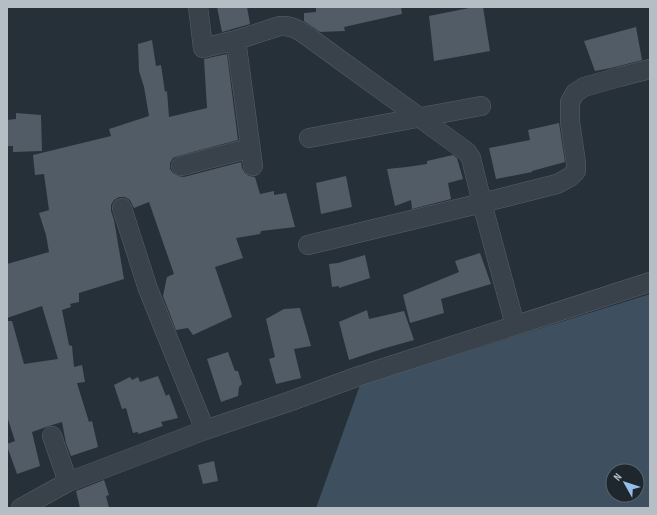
<svg xmlns="http://www.w3.org/2000/svg" width="657" height="515" viewBox="0 0 657 515" font-family="'Sofia Sans Condensed',sans-serif">
<style>
.water{fill:#3e4f5f;fill-rule:evenodd}
.building{fill:#525c67}
.lines{fill:none;stroke-linecap:round;stroke-linejoin:round}
.minor-casing{stroke:#576067;stroke-width:20}
.minor{stroke:#39424a;stroke-width:19}
</style>
<rect width="100%" height="100%" fill="#263039"/>
<!-- water -->
<path class="water" d="M650 294V508H316L360 385ZM613 471H637V495H613Z"/>
<!-- building -->
<path class="building" d="M217 7H247L250 24 222 32Z
M316 7H401L402 14 344 27 345 31 320 32 304 21V13L316 12Z
M474 7H483L490 51 434 61 429 16Z
M636 27 642 60 611 68 595 71 584 41Z
M152 40 156 66 161 65 165 92 167 91 169 117 207 108 204 59 227 54 238 140 178 156 173 158 170 163V169L173 173 178 176 184 177 241 162 242 168 245 173 249 176 255 177 260 194 274 191V195L286 193 295 227 261 231 260 234 236 238 243 258 215 267 232 317 193 335 188 328 176 330 163 296 167 277 174 274 149 202 134 208 130 200 125 197H119L114 200 111 205V211L114 220 124 279 79 293V302L70 304 71 307 62 310 69 345 72 346 74 367 82 365 85 382 77 383 89 422 92 421 98 447 71 456 66 443 62 422 49 426 32 432 40 466 17 474 7 446V444L15 441 7 416V321H12L24 364 58 359 42 306 7 318V264L49 252 46 235 39 213 49 210 44 174 35 175 33 155 111 136 109 129 149 116 144 87 139 71 138 44Z
M16 113 41 115 42 151 13 152V146H7V120L16 119Z
M559 123 565 162 532 171V172L496 179 489 148 530 140 528 130Z
M453 155 457 158 463 179 448 183 451 199 412 209 411 200 395 206 387 169 407 167 427 164V161Z
M346 176 352 207 321 214 316 183Z
M480 253 491 284 441 299 444 313 410 323 403 295 459 272 455 261Z
M365 255 370 278 339 288V286L332 287 329 264 338 263Z
M300 308 311 346 294 349 301 378 276 384 269 359 275 357 266 319 284 309Z
M367 310 369 319 404 311 414 340 382 349 349 360 339 322Z
M228 352 235 371H238L242 384 239 387 238 396 221 402 207 359Z
M158 376 166 396 169 394 178 418 161 422 163 426 138 434V432L133 433 126 408 122 409 114 385 130 377 132 380 138 377 140 382Z
M214 461 218 481 203 484 198 465Z
M104 480 109 495 106 496 109 508H80L76 491Z"/>
<g class="lines">
<!-- minor casing -->
<g class="minor-casing">
<path id="minor" d="M198 7 203 48 236 40 280 26C293 25 300 31 310 38L467 152 471 158 482 203 515 325
M236 40 253 166
M309 138 481 106
M181 166 250 148
M122 208 148 289 205 430
M308 245 482 203 557 184 570 177 576 171V163L570 122V102L575 93 584 87 619 77 650 69
M52 436 68 482
M21 508 68 482 205 430 288 402 359 376 650 282"/>
</g>
<!-- minor -->
<use href="#minor" class="minor"/>
</g>
<!-- border -->
<rect width="657" height="515" fill="none" stroke="#b5bdc5" stroke-width="16"/>
<!-- north arrow -->
<g transform="translate(625 483) rotate(309)"><circle r="19" fill="#1e272e" stroke="#5a636a"/>
<path d="M0-3L7 15L0 10L-7 15Z" fill="#95beea"/>
<text y="-6" font-size="11" font-weight="bold" text-anchor="middle" fill="#b5bdc5">N</text>
</g>
</svg>
